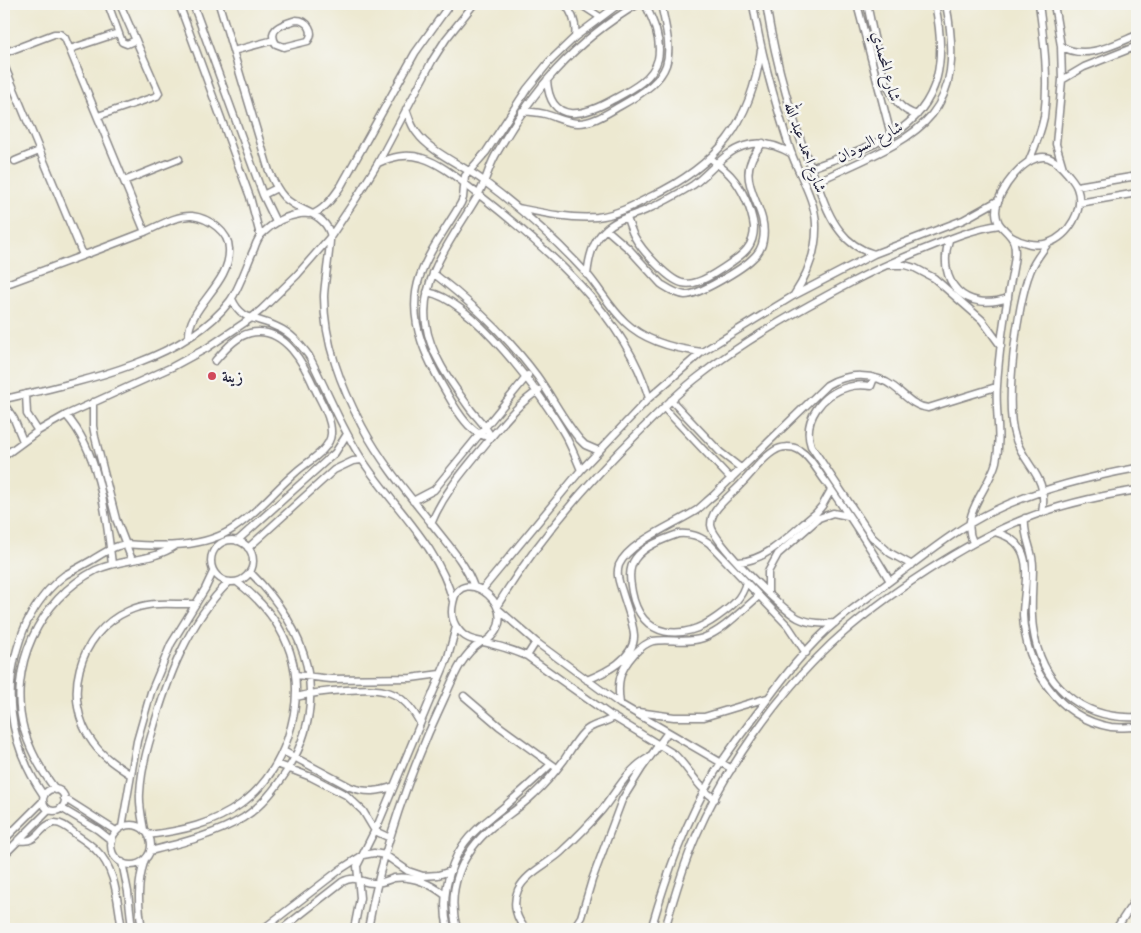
<svg xmlns="http://www.w3.org/2000/svg" width="1141" height="933" viewBox="0 0 1141 933" font-family="'Gentium Book Plus',Amiri,serif">
<style>
.lines{fill:none;stroke-linecap:round;stroke-linejoin:round}
.minor-casing{stroke:#888686;stroke-width:9}
.minor{stroke:#fff;stroke-width:6}
.poi-dot{fill:#d1495b;stroke:#f6f6f2;stroke-width:2}
.labels{text-anchor:middle;stroke-width:5;stroke-linejoin:round;paint-order:stroke}
.street-label{font-size:16px;fill:#22223b;stroke:#f6f6f2}
.poi-label{font-size:16px;font-weight:bold;fill:#22223b;stroke:#f6f6f2;text-anchor:start}
</style>
<rect width="100%" height="100%" fill="#f6f6f2"/>
<filter id="ink" filterUnits="userSpaceOnUse"><feTurbulence type="fractalNoise" baseFrequency=".02" numOctaves="2"/><feDisplacementMap in="SourceGraphic" scale="10" xChannelSelector="R" yChannelSelector="G"/><feConvolveMatrix kernelMatrix="1 2 1 2 8 2 1 2 1" color-interpolation-filters="sRGB"/></filter>
<filter id="wash" filterUnits="userSpaceOnUse"><feTurbulence type="fractalNoise" baseFrequency=".0096" numOctaves="4" result="noise"/><feDisplacementMap in="SourceGraphic" scale="20" xChannelSelector="R" yChannelSelector="G"/><feGaussianBlur stdDeviation="1.12" result="paint"/><feColorMatrix in="noise" values="0 0 0 0 0 0 0 0 0 0 0 0 0 0 0 0 0 1.4 0 .05"/><feComposite in="paint" operator="in"/></filter>
<g filter="url(#wash)">
<rect width="100%" height="100%" fill="#ede9d1"/>
</g>
<g filter="url(#ink)">
<g class="lines">
<!-- minor casing -->
<g class="minor-casing">
<path id="minor" d="M108 4 122 42 127 44 136 40
M179 4 250 197 260 235
M193 4 263 195 276 222
M219 4 269 171C273 180 277 190 284 197 298 212 322 211 330 233 332 240 324 284 324 297 324 343 341 386 362 426 381 462 407 493 432 524 448 545 465 562 474 587
M565 4C573 14 577 24 575 37
M580 4 600 17
M619 4 575 37 549 62 527 89 486 152 465 176 463 198 461 203C448 226 429 250 420 276 404 322 430 365 453 404 461 417 474 437 491 437 487 427 478 419 471 410 453 385 430 355 426 324 419 277 455 235 477 197 485 184 488 169 495 156 532 91 573 42 638 4
M753 4C761 55 775 103 791 152 799 175 815 199 816 224 817 250 808 274 794 295
M766 4C776 66 793 125 817 183 823 199 829 217 840 231 849 243 860 250 874 254
M857 4 891 135
M867 4C873 29 881 85 898 103 903 109 910 113 917 115
M1054 4 1061 46 1062 80 1056 144 1063 168
M296 20C308 20 315 32 308 41L284 47 276 44C266 28 284 24 296 20Z
M1061 46C1085 61 1113 45 1137 35
M70 49 118 33
M233 51 274 40
M4 53 54 34H60L65 38 145 232
M4 65 83 255
M547 80C550 127 586 115 614 99 631 90 653 79 658 59 662 40 653 20 645 4
M1062 80 1084 67 1137 46
M406 109C409 117 411 126 417 133 430 152 466 167 485 182 521 209 556 240 587 274 600 289 610 308 625 322 645 341 675 349 702 352
M522 111C530 112 537 112 545 114 556 117 566 123 578 123 593 123 606 114 620 106 675 75 674 62 661 4
M98 116 157 96 159 93 120 4
M15 161 39 151
M1029 161C1035 147 1041 132 1044 117 1049 79 1044 41 1039 4
M378 163C392 157 406 153 422 158 443 164 464 184 482 197 547 248 625 316 649 398
M811 168C837 158 868 149 892 135 943 104 946 57 935 4
M124 181 179 159
M816 182C910 138 970 125 946 4
M1077 186 1137 176
M263 195 277 188
M1079 203 1137 193
M518 208C543 213 570 219 597 217 616 215 633 206 650 197 717 165 751 124 761 50
M627 218C629 224 631 230 634 236 641 249 667 279 682 283 687 284 692 284 697 282 708 279 740 258 747 249 752 243 754 235 754 227 752 210 742 188 731 176 725 169 717 165 711 158
M606 229 629 249 661 284C669 289 676 294 685 295 699 295 742 269 752 259 758 254 762 247 763 240 770 203 727 181 763 143
M949 240C936 282 965 313 1008 298
M890 265H905L915 268 934 278 982 320 1001 346
M433 273C472 303 508 337 537 376 552 397 564 421 580 440L585 445 599 451
M587 275C589 258 592 242 605 230 616 219 632 216 646 210 662 203 678 194 693 185 710 173 724 152 744 146 761 140 777 145 792 154
M4 285C50 268 96 251 142 233 158 227 175 215 192 216 209 218 229 232 229 249 231 284 187 307 189 337
M427 292C472 299 543 396 565 435 571 446 576 458 581 470
M232 299C242 322 258 317 277 327 291 333 300 344 309 356 327 390 341 428 363 461 394 508 438 545 453 601
M874 378 871 386C863 385 855 385 848 387 822 394 802 420 811 446L872 537 890 553 912 565
M26 394 27 414 38 431
M4 399C75 383 184 362 230 301 239 289 247 264 254 249 256 243 258 237 263 233 273 223 286 216 300 214 304 213 310 215 315 213 326 208 334 196 341 186L415 53 450 4
M671 400 720 452 742 469
M93 402V426L95 437 116 519 132 560
M4 404 14 419 23 441
M664 408 731 479
M66 415C100 453 106 514 112 564
M4 456 38 431 66 415 172 367 207 348 250 319 262 309 297 275 331 236 357 197 378 163 432 61 446 39 474 4
M413 501 434 490 528 375
M1042 513C1049 475 1025 468 1015 437 1004 404 1017 304 1030 272 1034 261 1042 252 1048 243
M1025 518C1023 537 1033 549 1033 566 1033 587 1030 607 1033 628 1041 684 1080 720 1137 717
M431 524C444 492 466 468 488 441 504 422 518 404 539 390
M995 532C1008 536 1018 541 1023 554 1030 573 1023 596 1023 615 1025 666 1058 718 1111 727 1120 728 1128 727 1137 727
M678 534C691 533 699 536 709 543L746 582C742 599 731 607 717 617 683 642 641 639 632 592 630 581 628 569 635 559 644 546 664 539 678 534Z
M211 561a21 21 0 1 1 42 0a21 21 0 1 1-42 0Z
M237 541 327 460 335 453 347 434
M973 542C959 515 990 487 996 462 1002 437 995 412 997 386 999 349 1005 311 1012 274 1014 263 1018 246 1011 237 1004 227 997 227 996 212 996 192 1027 150 1049 158 1056 161 1062 167 1067 173 1070 177 1075 182 1077 188 1085 209 1069 236 1048 243 1036 247 1022 243 1012 237
M248 548 334 470 353 461 362 460
M738 562C768 561 793 531 816 513L822 506 831 490
M746 582 788 626 806 653
M482 590 581 470 649 398 702 352 793 296 874 254 963 220 999 200
M768 593V572L778 554 819 518 833 513 848 516
M497 606C535 544 588 482 640 431 659 412 677 393 698 377 745 340 799 310 852 282 878 268 904 257 932 246 954 237 976 228 1000 225
M498 609 536 642 620 704 732 769
M835 623C822 624 810 624 798 618 782 610 712 541 711 525 711 520 713 514 716 510 723 500 734 492 742 483 753 472 761 459 774 451 781 446 792 446 799 450 811 457 818 472 826 482 848 514 870 547 890 581
M485 642C529 611 460 560 453 603 451 612 452 622 458 629 467 642 478 640 491 644 503 647 515 651 527 656L610 715 674 754C689 768 697 787 715 799
M527 656 536 642
M296 675 331 679 411 678 440 674
M587 680C604 673 635 659 634 635 633 621 626 605 622 591 619 582 616 574 619 565 629 542 676 524 697 510 703 505 708 500 714 495L827 385C848 373 874 372 894 387 906 396 913 406 928 408L996 387
M464 696 499 726 554 766
M296 697C312 693 329 691 346 690 382 688 402 688 420 723
M620 704C617 682 619 671 634 654 639 649 645 643 653 641 669 638 687 644 703 638 724 630 742 610 759 596
M638 712 674 717H704L767 698
M283 751 350 787C366 793 379 792 394 786
M277 764 311 777 346 795 363 811 375 831 390 838
M131 775C117 766 103 757 93 743 61 699 78 633 128 611 152 600 171 605 196 604
M43 800a11 11 0 1 1 22 0a11 11 0 1 1-22 0Z
M56 790C42 772 31 753 24 730 7 668 39 599 96 570 122 558 151 562 175 546
M44 796C7 742 0 682 27 622 36 604 49 587 65 575 74 570 83 565 92 560 100 555 109 549 118 546L126 544C160 547 205 548 234 528 257 513 275 490 296 472 307 462 330 450 331 434 332 419 322 404 316 391 305 366 285 325 250 333 236 336 224 351 215 361
M64 798 116 831
M61 808 98 830 112 841
M111 845a20 20 0 1 1 40 0a20 20 0 1 1-40 0Z
M122 827 137 741 151 692 171 644 205 589 213 572
M144 830C142 818 139 805 140 793 141 773 146 752 152 733 167 679 188 622 229 582
M148 835C181 831 214 824 241 804 263 788 278 765 287 740 309 677 290 622 237 582
M4 840 43 801
M18 840C39 845 39 825 54 823 63 822 71 831 78 836 84 840 91 845 96 850 117 870 117 902 122 929
M150 851C181 843 215 835 243 818 262 806 275 789 287 771 332 698 307 629 250 572
M4 855 49 810
M122 862 128 892 132 929
M142 929C138 905 137 883 145 859
M263 929 341 869 363 855 374 853 385 855 408 871 423 876 438 875 451 871
M282 929 342 882C358 874 361 884 375 883 382 883 388 880 394 878 412 875 431 884 445 895
M354 929 360 898 357 866 379 822 448 657 456 627
M368 929C381 852 411 768 445 697 454 677 461 656 480 643
M448 929C441 901 447 869 463 845 474 829 491 818 505 806 521 792 536 779 551 764
M457 929C446 890 461 853 492 827 506 816 521 807 534 794 545 784 555 772 564 760 570 751 576 740 584 732 593 723 605 724 614 717
M526 929C516 919 512 904 518 890 526 873 548 864 561 852 575 839 589 825 602 810 617 791 628 768 650 757
M573 929 581 917 592 880 622 800 642 768 668 732
M651 929C667 874 685 822 715 772 729 750 745 729 761 708 783 678 807 646 836 622 857 605 880 589 902 572 931 550 960 527 993 511 1038 489 1088 477 1137 468
M665 929C674 897 683 866 696 836 725 769 778 694 831 644 860 617 893 593 927 571 958 551 989 533 1024 519 1059 505 1099 496 1137 490
M1116 929 1137 897"/>
</g>
<!-- minor -->
<use href="#minor" class="minor"/>
</g>
</g>
<!-- markers -->
<circle class="poi-dot" cx="212" cy="376" r="5"/>
<g class="labels">
<!-- street labels -->
<g class="street-label">
<text transform="translate(887 66) rotate(75)" y="6">شارع المحمدي</text>
<text transform="translate(869 141) rotate(-27)" y="6">شارع السودان</text>
<text transform="translate(806 147) rotate(70)" y="6">شارع احمد عبد الله</text>
</g>
<!-- poi labels -->
<g class="poi-label">
<text x="222" y="382">زينة</text>
</g>
</g>
<!-- margin -->
<rect width="1141" height="933" fill="none" stroke="#f6f6f2" stroke-width="20"/>
</svg>
